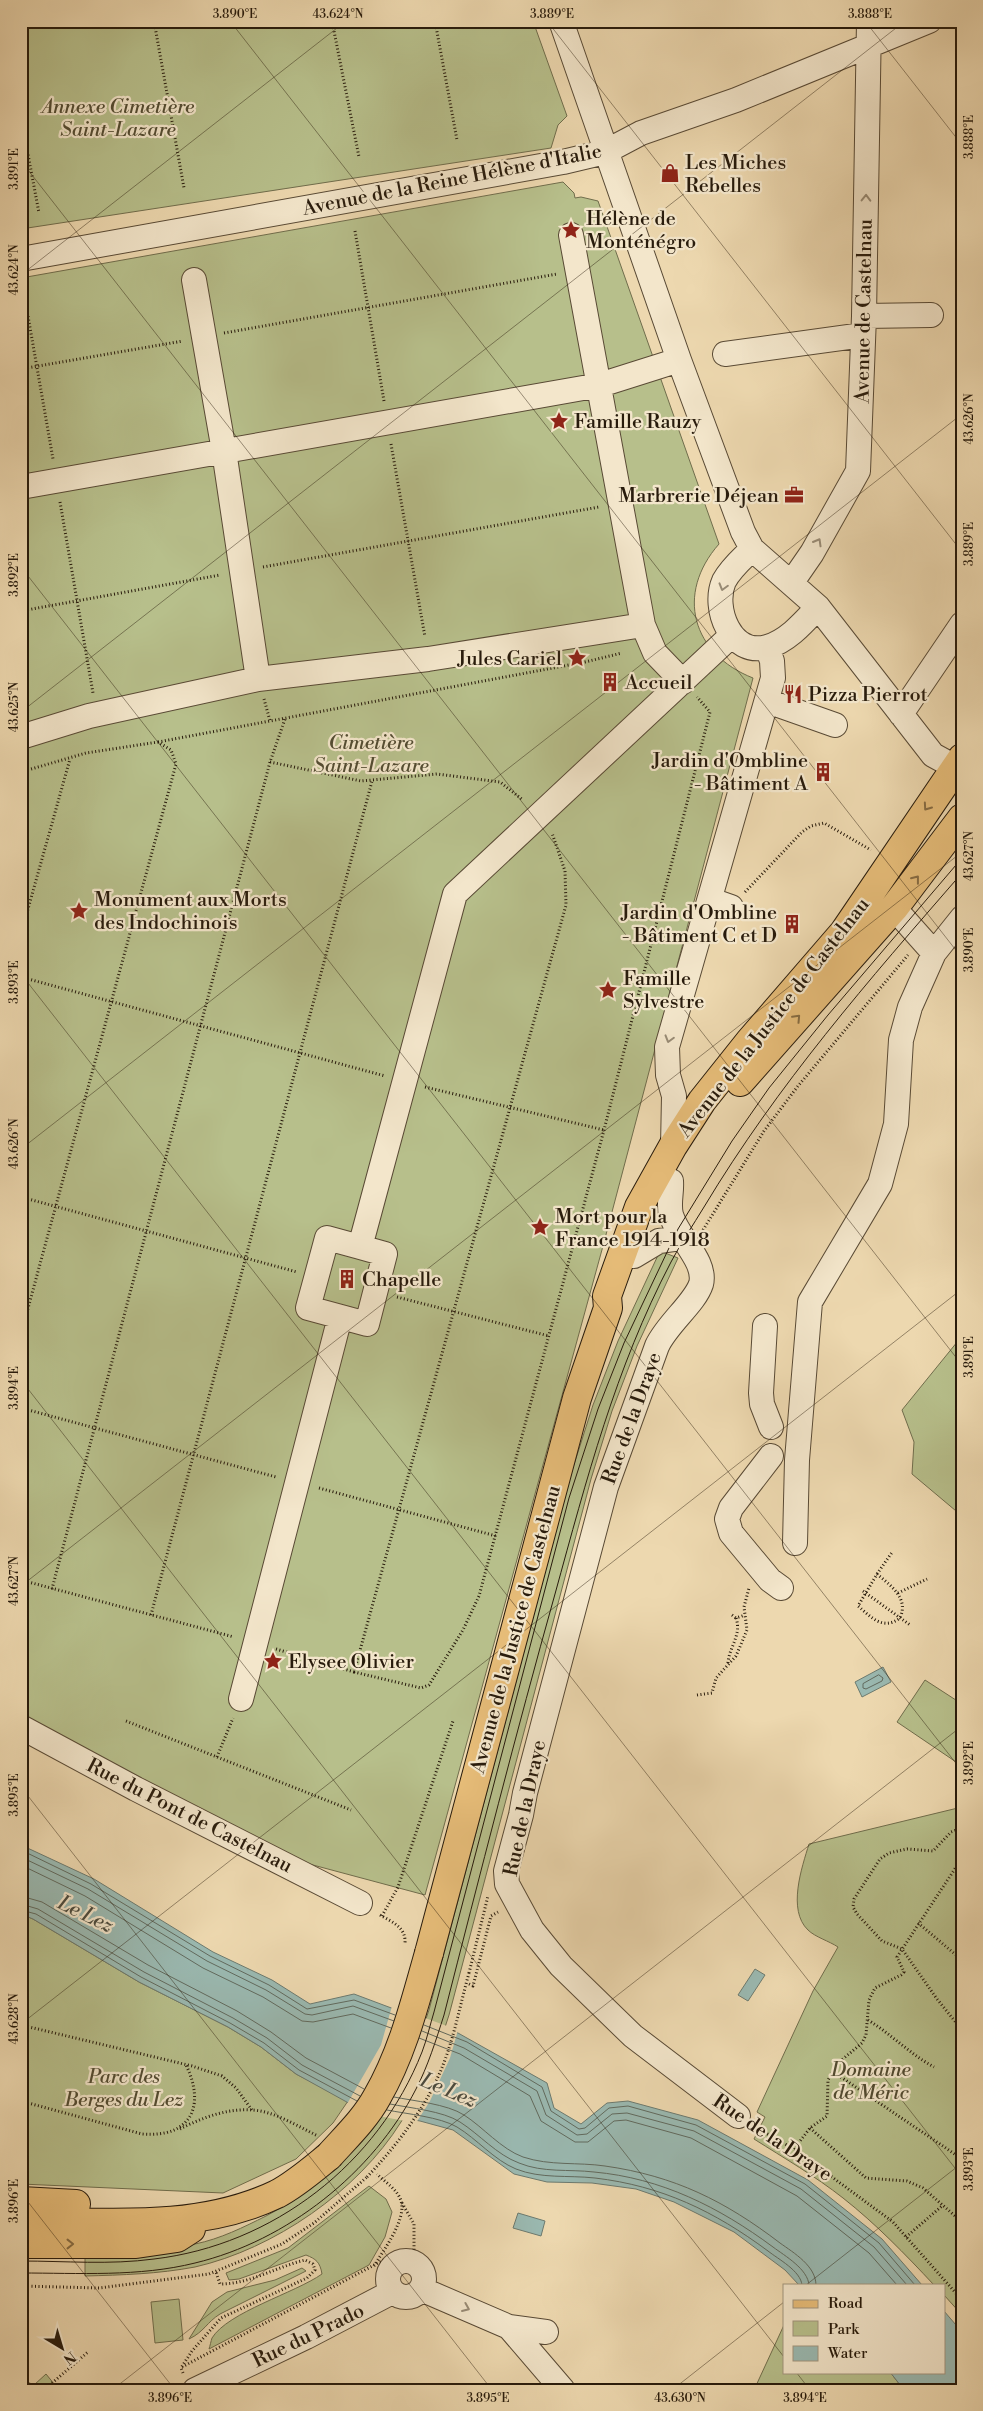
<svg xmlns="http://www.w3.org/2000/svg" width="983" height="2411" viewBox="0 0 983 2411" font-family="'Libre Bodoni',serif">
<style>
.green{fill:#b7bf8b;stroke:#706d4c}
.water{fill:#9ab9b1;stroke:#6c7a6f}
.pier{fill:#edd8af}
.lines{fill:none;stroke-linecap:round;stroke-linejoin:round}
.shore{stroke:#616a5e;stroke-width:1}
.minor-casing{stroke:#594a35;stroke-width:26}
.major-casing{stroke:#281b0c;stroke-width:30}
.path{stroke:#281b0c;stroke-width:3;stroke-dasharray:1 2.5;stroke-linecap:butt}
.minor{stroke:#f3e6cb;stroke-width:24}
.major{stroke:#e6bc78;stroke-width:28}
.tram{stroke:#281b0c;stroke-width:1}
.major-bridge-casing{stroke:#281b0c;stroke-width:30;stroke-linecap:butt}
.path-bridge{stroke:#281b0c;stroke-width:3;stroke-dasharray:1 2.5;stroke-linecap:butt}
.major-bridge{stroke:#e6bc78;stroke-width:28}
.oneway{stroke:#988b75}
.oneway2{stroke:#876c42}
.ticks{fill:none;stroke:#281b0c;stroke-width:1;stroke-opacity:0.45}
.labels{text-anchor:middle;stroke-width:4.5;stroke-linejoin:round;paint-order:stroke}
.park-label{font-size:20px;font-style:italic;fill:#534c32;stroke:#f3e6cb}
.poi-label{font-size:20px;fill:#281b0c;stroke:#f3e6cb;text-anchor:start}
.street-label{font-size:20px;fill:#281b0c;stroke:#f3e6cb}
.water-label{font-size:21px;font-style:italic;fill:#4a4a3e;stroke:#f3e6cb}
.neatline{fill:none;stroke:#281b0c;stroke-width:2}
.ticks-label{font-size:12px;text-anchor:middle;fill:#281b0c}
</style>
<rect width="100%" height="100%" fill="#edd8af"/>
<filter id="stains"><feTurbulence type="fractalNoise" baseFrequency=".004" numOctaves="4"/><feColorMatrix values="0 0 0 0 .2 0 0 0 0 .09 0 0 0 0 .02 0 0 0 .5 -.17"/></filter>
<radialGradient id="worn" r=".72"><stop offset=".6" stop-color="#630" stop-opacity="0"/><stop offset="1" stop-color="#630" stop-opacity=".3"/></radialGradient>
<!-- green -->
<path class="green" d="M21 21H533L567 116 558 125 551 148 21 229Z
M563 182 574 193 575 198 581 197 598 201 719 544C675 594 692 654 753 678L603 1246 425 1895 298 1861 21 1718V278Z
M660 1251 678 1258 637 1346 612 1411 591 1479 449 2015C437 2053 423 2089 401 2122 358 2191 274 2249 195 2267 158 2274 122 2275 85 2276V2254C122 2252 159 2251 195 2244 220 2239 244 2227 266 2216 353 2170 399 2101 429 2010L571 1474 593 1405 618 1341Z
M962 1336V1516L912 1474 914 1442 902 1410Z
M925 1680 962 1704V1766L897 1722Z
M962 1807V2315L944 2295V2285H934C905 2254 876 2224 843 2198 815 2176 784 2158 754 2139L765 2117 757 2112 813 1991 838 1947C829 1941 815 1937 808 1930 787 1910 802 1867 809 1844Z
M21 1914 33 1919 139 1982 228 2027 261 2047 296 2074 348 2101 333 2123 296 2159 223 2193 21 2184Z
M369 2186 386 2199 392 2212 385 2237 369 2265 209 2349C210 2346 211 2341 212 2338 228 2312 295 2293 322 2274 320 2262 316 2259 306 2255L239 2279 229 2280 226 2273 288 2248Z
M302 2268 306 2271 220 2314C207 2322 204 2332 189 2339L212 2302 227 2292 275 2280Z
M179 2299 183 2340 155 2343 151 2302Z
M784 2325V2372H890L904 2390H754Z
M46 2374 59 2390H21V2379L34 2385Z"/>
<!-- water -->
<path class="water" d="M883 1667 891 1682 862 1697 855 1682Z
M21 1845 94 1879 213 1952 272 1980 310 2004 354 1994 458 2033 547 2083 554 2108 581 2124 607 2103 628 2101 698 2120 808 2180 882 2239 922 2285H799L785 2270 734 2232 674 2202 636 2189 592 2183 547 2182 514 2174 453 2130 420 2121 363 2111 296 2074 261 2047 228 2027 139 1982 33 1919 21 1914Z
M755 1969 765 1975 748 2001 738 1995Z
M518 2213 545 2221 541 2236 513 2228Z
M944 2311 962 2332V2390H904L890 2372H944Z"/>
<!-- pier -->
<path class="pier" d="M392 2006 458 2030 450 2058 430 2101 416 2123 362 2113 347 2104 381 2045Z"/>
<g class="lines">
<!-- shore -->
<path class="shore" d="M879 1675 883 1678 882 1681 866 1689 863 1688V1684Z
M21 1850 91 1884 210 1956 269 1985 307 2009 354 2000 395 2015
M21 1857 88 1889 207 1961 266 1990 305 2014 312 2015 353 2006 394 2021
M21 1865 85 1896 203 1968 263 1997 302 2021 313 2022 353 2014 391 2028
M21 1896 42 1902 148 1965 237 2011 271 2032 306 2058 364 2089
M21 1904 38 1909 144 1972 233 2018 267 2038 302 2065 360 2096
M21 1910 36 1914 141 1977 230 2023 264 2043 299 2070 357 2101
M424 2025 467 2042 542 2087 551 2111 579 2129 585 2128 609 2108 628 2106 696 2125 805 2184 879 2243 915 2285
M422 2031 464 2048 537 2091 546 2115 577 2135 587 2134 612 2114 627 2113 694 2131 801 2189 874 2247 907 2285
M419 2038 460 2054 530 2096 541 2121 575 2142H588L614 2121 626 2120 691 2138 797 2196 869 2253 897 2285
M394 2097C414 2101 447 2104 464 2115 483 2127 501 2149 523 2157 550 2166 578 2162 605 2166 675 2176 725 2201 780 2243 794 2253 816 2266 816 2285
M390 2104C410 2108 443 2111 460 2122 479 2134 497 2155 519 2163 543 2173 569 2169 594 2172 661 2178 719 2207 773 2247 785 2256 808 2269 809 2285
M387 2110C407 2114 440 2117 457 2127 477 2139 494 2160 516 2169 541 2179 568 2175 595 2178 662 2186 714 2211 768 2251 778 2259 801 2271 802 2285"/>
<!-- minor casing -->
<g class="minor-casing">
<path id="minor" d="M561 21 679 360 743 532 752 549 818 607 933 755 955 767
M21 259 563 162 605 152 641 133 736 100 929 21
M194 280 224 451 258 679
M864 316 931 315
M725 354 863 335
M21 487 600 385 679 360
M752 549C742 559 731 568 724 581 712 608 731 657 767 647 788 641 804 622 818 607
M792 582 812 553 858 471 864 316 869 21
M643 625 655 653 683 682
M767 701 835 725
M901 714 962 624
M21 737 89 716 258 679 428 659 643 625 571 235
M711 900 731 907
M894 908 934 953
M673 1146 674 1096 668 1075 667 1047 773 678 772 661 767 647
M671 1181C672 1193 668 1203 671 1215 678 1238 707 1262 701 1284 695 1303 667 1324 657 1346L606 1487 525 1793 521 1815 506 1871 507 1884 532 1930 561 1966 633 2036 738 2116
M360 1247 327 1238 308 1308 367 1324 385 1254 360 1247 455 894 732 635
M634 1256 659 1241 681 1238
M765 1326 761 1393 762 1404 771 1427
M771 1456 731 1508 727 1519 731 1533 770 1580 781 1588
M795 1543 797 1460 810 1302 880 1184 896 1124 901 1040 910 1007 934 953 962 918
M241 1699 340 1317
M21 1727 136 1789 360 1903
M388 2279a18 18 0 1 1 36 0a18 18 0 1 1-36 0Z
M421 2289 509 2327 563 2390
M509 2327 546 2332
M195 2390 306 2337 392 2292"/>
</g>
<!-- major casing -->
<g class="major-casing">
<path id="major" d="M740 1082 894 908 962 818
M429 1953 577 1398 608 1308 607 1296 639 1207 673 1146 702 1101 749 1042 844 932 962 758
M21 2201 76 2204
M21 2221C106 2222 198 2232 277 2194 296 2184 313 2169 329 2156
M21 2244H136L177 2238 191 2229"/>
</g>
<!-- path -->
<path class="path" d="M154 21 184 188
M332 21 359 157
M435 21 457 140
M21 117 39 213
M355 231 384 401
M25 299 53 459
M224 333 557 274
M21 369 183 341
M391 444 425 637
M60 502 93 693
M263 567 599 507
M21 611 220 575
M264 699 270 721 585 662 622 653
M158 742 270 721
M270 762 361 781 437 774 500 782 523 800
M21 772 86 753 158 742 171 750 176 764 21 1334
M745 892 802 832 811 826 824 823 871 850
M957 896 962 891
M21 934 70 759
M21 977 385 1076
M425 1087 604 1130
M21 1197 297 1272
M703 1230 764 1131 798 1086 908 955
M397 1297 549 1336
M21 1408 276 1477
M319 1488 496 1536
M877 1574C891 1586 909 1598 900 1618 883 1631 871 1617 858 1606Z
M877 1574 893 1551
M21 1580 234 1637
M52 1589 270 762 285 719
M863 1591 910 1625
M898 1593 927 1579
M151 1615 372 781
M732 1615 736 1618
M276 1649 354 1672 566 905 565 871 552 833
M728 1663C729 1647 742 1635 736 1618L745 1615
M354 1672 421 1688 429 1685 463 1630 479 1596 604 1130 710 712 697 697
M697 1695 712 1693 716 1678 736 1656 747 1630 744 1607 749 1588
M126 1721 351 1810
M217 1757 233 1718
M962 1828 951 1832 933 1851 907 1849 889 1853 880 1859 854 1899 853 1907 857 1914 882 1941 902 1949 937 1999 962 2030
M380 1915C392 1922 406 1927 405 1943
M382 1916 398 1887 453 1721
M918 1923 962 1960
M469 1973 488 1896
M469 1984 473 1986 491 1916 498 1912
M868 2020C891 2034 910 2054 934 2067
M21 2025 192 2066 222 2076 236 2088 252 2110
M832 2071 962 2159
M21 2101 142 2134C191 2138 206 2106 186 2065
M755 2127 794 2149 893 2222 962 2300
M810 2128 866 2178 907 2181 923 2188 962 2222
M180 2129C201 2118 228 2108 252 2110 274 2111 297 2126 318 2136
M794 2149 810 2128 827 2116 828 2080 838 2063 862 2043 866 2035 869 2000 875 1988 901 1975 904 1972 897 1957 962 1858
M402 2203 414 2224V2262
M906 2237 942 2206
M374 2266C383 2251 407 2219 401 2201 398 2190 385 2182 377 2174
M21 2286 99 2288 209 2274 282 2244 314 2223 367 2177
M182 2367 395 2254 414 2250
M183 2373 181 2368 192 2351 221 2318 307 2278 315 2270 313 2264 305 2260C276 2267 250 2284 220 2284L216 2272
M44 2390 88 2352"/>
<!-- minor -->
<use href="#minor" class="minor"/>
<!-- major -->
<use href="#major" class="major"/>
<!-- tram -->
<path class="tram" d="M21 2261C65 2261 110 2265 154 2259 273 2245 378 2164 422 2052 427 2039 430 2025 434 2012L569 1498 598 1409 624 1343 678 1229 732 1141 769 1088 828 1015 962 858
M21 2273C79 2273 139 2277 195 2263 287 2241 373 2173 416 2089 428 2066 436 2040 444 2015 480 1874 516 1733 555 1594 587 1478 615 1369 671 1262 681 1243 693 1225 704 1207 778 1084 868 981 962 873"/>
<!-- major-bridge casing -->
<g class="major-bridge-casing">
<path id="major-bridge" d="M329 2156C346 2137 365 2119 377 2097 403 2052 415 2002 429 1953"/>
</g>
<!-- path-bridge -->
<path class="path-bridge" d="M367 2177C397 2145 424 2110 441 2070 454 2039 460 2005 469 1973"/>
<!-- major-bridge -->
<use href="#major-bridge" class="major-bridge"/>
</g>
<!-- one-way arrows -->
<defs><path id="oneway-chevron" d="M-2-3.5L2.5 0L-2 3.5" fill="none" stroke-width="1.6" stroke-linecap="round" stroke-linejoin="round" transform="scale(1.25)"/></defs>
<g class="oneway">
<use href="#oneway-chevron" transform="translate(866 198) rotate(-89)"/>
<use href="#oneway-chevron" transform="translate(818 542) rotate(-60)"/>
<use href="#oneway-chevron" transform="translate(723 587) rotate(106)"/>
<use href="#oneway-chevron" transform="translate(669 1039) rotate(106)"/>
<use href="#oneway-chevron" transform="translate(466 2308) rotate(23)"/>
</g>
<g class="oneway2">
<use href="#oneway-chevron" transform="translate(927 807) rotate(125)"/>
<use href="#oneway-chevron" transform="translate(916 879) rotate(-52)"/>
<use href="#oneway-chevron" transform="translate(797 1018) rotate(-47)"/>
<use href="#oneway-chevron" transform="translate(70 2244)"/>
</g>
<!-- ticks -->
<path class="ticks" d="M230 21 962 958M547 21 962 552M865 21 962 145M21 161 962 1365M21 275 346 21M21 567 962 1771M21 712 905 21M21 974 962 2177M21 1149 962 414M21 1380 784 2357M21 1586 962 852M21 1787 492 2390M21 2024 962 1289M21 2193 175 2390M806 2285 962 2163M796 2372 810 2390M112 2390 962 1726M672 2390 784 2302"/>
<!-- icons -->
<defs>
<g id="shop-bare" transform="scale(1.5)"><path d="M-5-2.5h2.3a2.7 3.5 0 0 1 5.4 0H5L5.5 6h-11ZM-1.5-2.5h3a1.5 2.3 0 0 0-3 0Z" fill="#8f2418" stroke="#f3e6cb" stroke-width="2.5" paint-order="stroke"/></g>
<g id="sight-bare" transform="scale(1.5)"><path d="M0-6L1.8-2.2L6-1.7L2.9 1.2L3.7 5.4L0 3.3L-3.7 5.4L-2.9 1.2L-6-1.7L-1.8-2.2Z" fill="#8f2418" stroke="#f3e6cb" stroke-width="2.5" paint-order="stroke"/></g>
<g id="office-bare" transform="scale(1.5)"><path d="M-6-3h4V-5.5h4V-3h4V5H-6ZM-1-4.5V-3h2v-1.5ZM-6 0V1H6V0Z" fill="#8f2418" stroke="#f3e6cb" stroke-width="2.5" paint-order="stroke"/></g>
<g id="building-bare" transform="scale(1.5)"><path d="M-4-6H4V6H1V3H-1V6H-4ZM-2.5-4.3h1.7v1.8h-1.7ZM.8-4.3h1.7v1.8H.8ZM-2.5-1h1.7V.8h-1.7ZM.8-1h1.7V.8H.8Z" fill="#8f2418" stroke="#f3e6cb" stroke-width="2.5" paint-order="stroke"/></g>
<g id="restaurant-bare" transform="scale(1.5)"><path d="M-5-6h1v4h1v-4h1v4h1v-4h1v5L-1.5 .5V6h-2V.5L-5-1ZM5-6V6H3V1.5H1.5Q1.5-4 5-6Z" fill="#8f2418" stroke="#f3e6cb" stroke-width="2.5" paint-order="stroke"/></g>
</defs>
<g fill-rule="evenodd">
<use href="#shop-bare" x="670" y="173"/>
<use href="#sight-bare" x="571" y="230"/>
<use href="#sight-bare" x="559" y="421"/>
<use href="#office-bare" x="794" y="495"/>
<use href="#sight-bare" x="577" y="658"/>
<use href="#building-bare" x="610" y="682"/>
<use href="#restaurant-bare" x="793" y="694"/>
<use href="#building-bare" x="823" y="772"/>
<use href="#sight-bare" x="79" y="911"/>
<use href="#building-bare" x="792" y="924"/>
<use href="#sight-bare" x="608" y="990"/>
<use href="#sight-bare" x="540" y="1227"/>
<use href="#building-bare" x="347" y="1279"/>
<use href="#sight-bare" x="273" y="1661"/>
</g>
<g class="labels">
<!-- park labels -->
<g class="park-label">
<text x="118" y="113">Annexe Cimetière<tspan x="118" dy="23">Saint-Lazare</tspan></text>
<text x="371" y="749">Cimetière<tspan x="371" dy="23">Saint-Lazare</tspan></text>
<text x="871" y="2076">Domaine<tspan x="871" dy="23">de Méric</tspan></text>
<text x="124" y="2083">Parc des<tspan x="124" dy="23">Berges du Lez</tspan></text>
</g>
<!-- poi labels -->
<g class="poi-label">
<text x="685" y="169">Les Miches<tspan x="685" dy="23">Rebelles</tspan></text>
<text x="586" y="225">Hélène de<tspan x="586" dy="23">Monténégro</tspan></text>
<text x="574" y="428">Famille Rauzy</text>
<text x="779" y="502" text-anchor="end">Marbrerie Déjean</text>
<text x="562" y="665" text-anchor="end">Jules Cariel</text>
<text x="625" y="689">Accueil</text>
<text x="808" y="701">Pizza Pierrot</text>
<text x="808" y="767" text-anchor="end">Jardin d'Ombline<tspan x="808" dy="23">- Bâtiment A</tspan></text>
<text x="94" y="906">Monument aux Morts<tspan x="94" dy="23">des Indochinois</tspan></text>
<text x="777" y="919" text-anchor="end">Jardin d'Ombline<tspan x="777" dy="23">- Bâtiment C et D</tspan></text>
<text x="623" y="985">Famille<tspan x="623" dy="23">Sylvestre</tspan></text>
<text x="555" y="1223">Mort pour la<tspan x="555" dy="23">France 1914-1918</tspan></text>
<text x="362" y="1286">Chapelle</text>
<text x="288" y="1668">Elysee Olivier</text>
</g>
<!-- street labels -->
<g class="street-label">
<text transform="translate(452 179) rotate(-11)" y="7">Avenue de la Reine Hélène d'Italie</text>
<text transform="translate(863 311) rotate(-89)" y="7">Avenue de Castelnau</text>
<text transform="translate(773 1017) rotate(-52)" y="7">Avenue de la Justice de Castelnau</text>
<text transform="translate(631 1418) rotate(-70)" y="7">Rue de la Draye</text>
<text transform="translate(515 1629) rotate(-75)" y="7">Avenue de la Justice de Castelnau</text>
<text transform="translate(524 1808) rotate(-78)" y="7">Rue de la Draye</text>
<text transform="translate(190 1815) rotate(27)" y="7">Rue du Pont de Castelnau</text>
<text transform="translate(773 2137) rotate(34)" y="7">Rue de la Draye</text>
<text transform="translate(308 2335) rotate(-26)" y="7">Rue du Prado</text>
</g>
<!-- water labels -->
<g class="water-label">
<text transform="translate(86 1914) rotate(26)" y="7">Le Lez</text>
<text transform="translate(449 2090) rotate(23)" y="7">Le Lez</text>
</g>
</g>
<!-- margin -->
<rect width="983" height="2411" fill="none" stroke="#edd8af" stroke-width="55"/>
<!-- legend -->
<rect x="783" y="2284" width="162" height="90" fill="#f3e6cb" stroke="#a2957f"/>
<rect x="793" y="2300" width="25" height="8" fill="#e6bc78" stroke="#a2957f"/>
<text x="828" y="2308" font-size="15" fill="#281b0c">Road</text>
<rect x="793" y="2321" width="25" height="15" fill="#b7bf8b" stroke="#a2957f"/>
<text x="828" y="2334" font-size="15" fill="#281b0c">Park</text>
<rect x="793" y="2346" width="25" height="15" fill="#9ab9b1" stroke="#a2957f"/>
<text x="828" y="2358" font-size="15" fill="#281b0c">Water</text>
<!-- north arrow -->
<g transform="translate(62 2348) rotate(142)" stroke="#f3e6cb" stroke-width="4" paint-order="stroke">
<path d="M0-4L9 19L0 12L-9 19Z" fill="#281b0c"/>
<text y="-8" font-size="14" font-weight="bold" text-anchor="middle" fill="#281b0c">N</text>
</g>
<rect x="28" y="28" width="928" height="2356" class="neatline"/>
<g class="ticks-label">
<text x="235" y="18">3.890°E</text>
<text x="338" y="18">43.624°N</text>
<text x="552" y="18">3.889°E</text>
<text x="870" y="18">3.888°E</text>
<text transform="translate(969 137) rotate(-90)" y="4">3.888°E</text>
<text transform="translate(14 169) rotate(-90)" y="4">3.891°E</text>
<text transform="translate(14 270) rotate(-90)" y="4">43.624°N</text>
<text transform="translate(969 419) rotate(-90)" y="4">43.626°N</text>
<text transform="translate(969 544) rotate(-90)" y="4">3.889°E</text>
<text transform="translate(14 575) rotate(-90)" y="4">3.892°E</text>
<text transform="translate(14 707) rotate(-90)" y="4">43.625°N</text>
<text transform="translate(969 856) rotate(-90)" y="4">43.627°N</text>
<text transform="translate(969 950) rotate(-90)" y="4">3.890°E</text>
<text transform="translate(14 982) rotate(-90)" y="4">3.893°E</text>
<text transform="translate(14 1144) rotate(-90)" y="4">43.626°N</text>
<text transform="translate(969 1357) rotate(-90)" y="4">3.891°E</text>
<text transform="translate(14 1388) rotate(-90)" y="4">3.894°E</text>
<text transform="translate(14 1581) rotate(-90)" y="4">43.627°N</text>
<text transform="translate(969 1763) rotate(-90)" y="4">3.892°E</text>
<text transform="translate(14 1795) rotate(-90)" y="4">3.895°E</text>
<text transform="translate(14 2019) rotate(-90)" y="4">43.628°N</text>
<text transform="translate(969 2169) rotate(-90)" y="4">3.893°E</text>
<text transform="translate(14 2201) rotate(-90)" y="4">3.896°E</text>
<text x="170" y="2402">3.896°E</text>
<text x="488" y="2402">3.895°E</text>
<text x="680" y="2402">43.630°N</text>
<text x="805" y="2402">3.894°E</text>
</g>
<rect width="100%" height="100%" filter="url(#stains)"/>
<rect width="100%" height="100%" fill="url(#worn)"/>
</svg>
